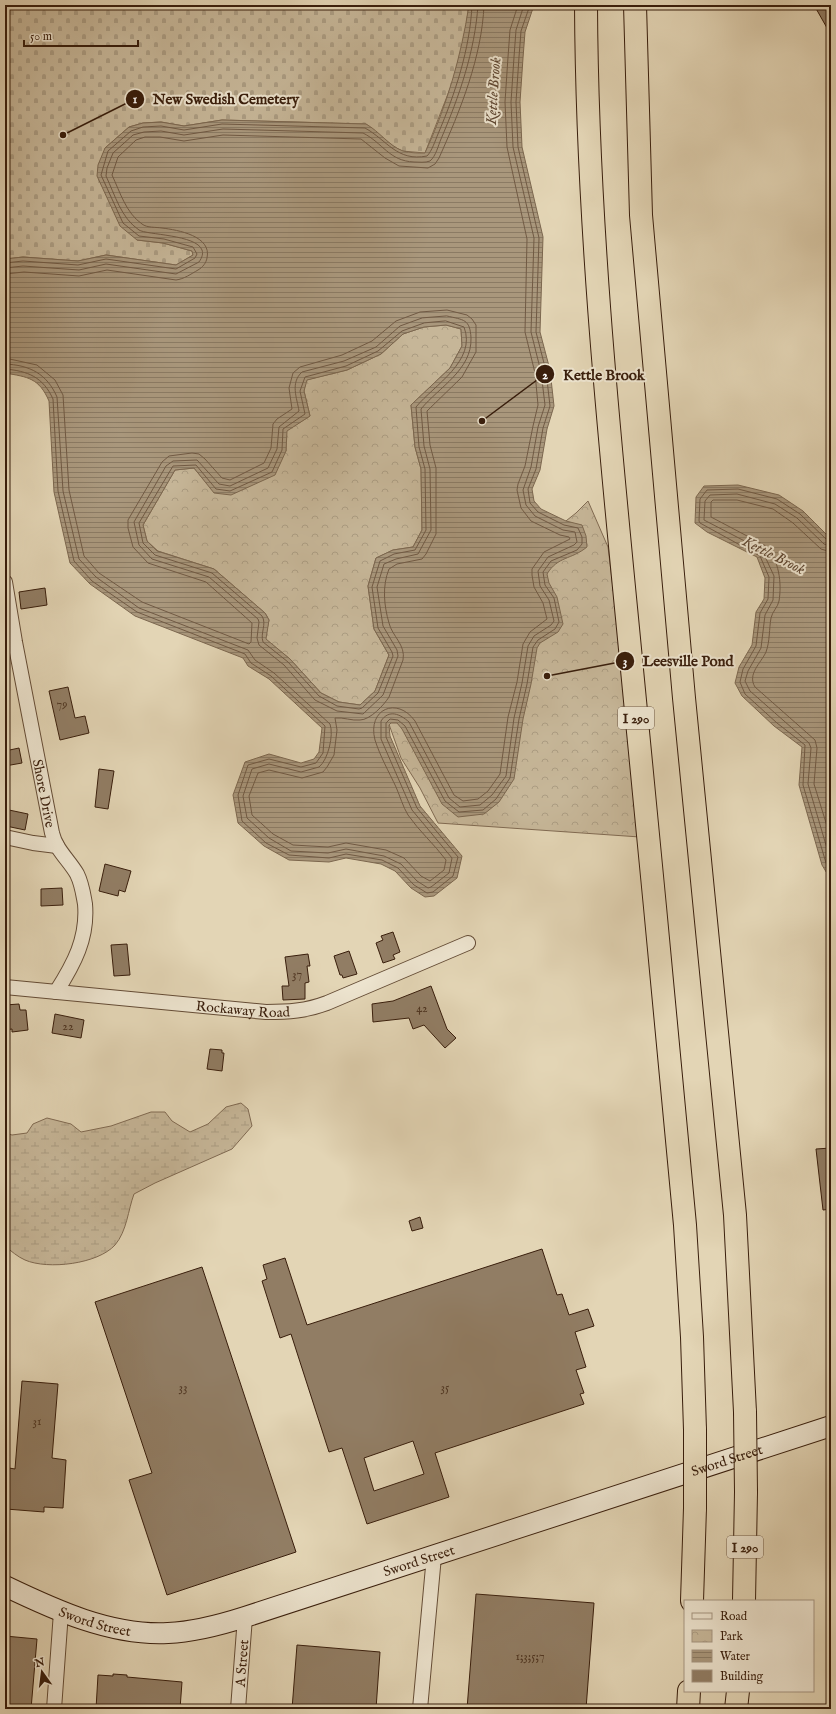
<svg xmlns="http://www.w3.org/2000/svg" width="836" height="1714" viewBox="0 0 836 1714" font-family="'IM FELL English',serif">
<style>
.wetland{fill:url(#wetland-marsh);stroke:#806a52}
.cemetery{fill:url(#cemetery-stones);stroke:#806a52}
.park{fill:url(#park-crowns);stroke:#806a52}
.water{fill:url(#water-rules);stroke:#7c674f;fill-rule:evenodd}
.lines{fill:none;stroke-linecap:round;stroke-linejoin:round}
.shore{stroke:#715a44;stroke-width:1}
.building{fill:#917d64;stroke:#391e0c;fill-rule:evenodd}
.street-casing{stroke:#644c36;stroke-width:16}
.secondary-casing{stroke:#391e0c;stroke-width:22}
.highway-casing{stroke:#391e0c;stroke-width:24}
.street{stroke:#ede4cf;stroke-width:14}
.secondary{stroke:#ede4cf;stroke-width:20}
.highway{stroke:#e3d5b5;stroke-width:22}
.highway-bridge-casing{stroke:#391e0c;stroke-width:24;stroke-linecap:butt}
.highway-bridge{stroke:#e3d5b5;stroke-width:22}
.labels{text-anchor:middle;stroke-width:4;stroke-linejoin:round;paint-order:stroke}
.number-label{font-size:12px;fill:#4f3622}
.shield{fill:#ede4cf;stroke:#6f5946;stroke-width:1}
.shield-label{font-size:13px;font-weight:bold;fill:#391e0c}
.street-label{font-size:14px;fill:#391e0c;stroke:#ede4cf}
.water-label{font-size:15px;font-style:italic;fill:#604833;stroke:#ede4cf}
.leader{fill:none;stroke:#391e0c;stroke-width:1.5}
.callout-dot{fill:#391e0c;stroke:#ede4cf;stroke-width:1.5}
.mark-label{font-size:12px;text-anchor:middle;font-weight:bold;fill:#fff}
.callout-label{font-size:15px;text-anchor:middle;font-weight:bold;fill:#391e0c;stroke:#ede4cf;stroke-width:4;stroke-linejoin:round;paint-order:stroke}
</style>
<defs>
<pattern id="wetland-marsh" width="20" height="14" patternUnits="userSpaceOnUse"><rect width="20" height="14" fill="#c6b698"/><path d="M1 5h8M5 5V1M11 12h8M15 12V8" fill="none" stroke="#ab9c82"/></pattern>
<pattern id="cemetery-stones" width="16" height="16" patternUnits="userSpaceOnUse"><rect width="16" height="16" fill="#c6b698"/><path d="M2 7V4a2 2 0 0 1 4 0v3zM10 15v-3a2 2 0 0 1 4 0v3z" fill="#ab9c82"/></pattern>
<pattern id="park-crowns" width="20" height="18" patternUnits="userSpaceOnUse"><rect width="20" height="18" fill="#c6b698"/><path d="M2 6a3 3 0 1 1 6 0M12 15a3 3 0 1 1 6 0" fill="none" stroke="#ab9c82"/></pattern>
<pattern id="water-rules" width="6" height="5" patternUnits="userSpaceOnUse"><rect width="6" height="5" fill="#a9977c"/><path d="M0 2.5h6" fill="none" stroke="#8b7b64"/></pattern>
</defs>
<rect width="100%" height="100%" fill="#e3d5b5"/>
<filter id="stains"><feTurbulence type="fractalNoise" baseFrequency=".005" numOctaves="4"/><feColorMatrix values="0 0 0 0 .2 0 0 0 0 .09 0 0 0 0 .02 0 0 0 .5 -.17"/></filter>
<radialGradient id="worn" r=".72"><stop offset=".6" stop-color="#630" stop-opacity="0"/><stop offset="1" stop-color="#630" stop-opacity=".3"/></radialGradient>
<!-- wetland -->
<path class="wetland" d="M241 1103 248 1109 252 1126 232 1149 155 1183 134 1194C128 1210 127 1231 115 1245 98 1264 48 1270 25 1260 18 1257 11 1251 5 1246V1133L12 1135 27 1133 33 1124 47 1118 71 1124 81 1132 111 1126 151 1112H165L172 1121 190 1132 208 1124 226 1107Z"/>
<!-- cemetery -->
<path class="cemetery" d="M5 5H469L464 40 453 81 425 153 402 151 393 146 366 124 222 120 184 126 161 122 143 123 129 127 105 148 137 240 163 243 192 251 193 255 176 265 106 255 78 261 23 257 5 259Z"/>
<!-- park -->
<path class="park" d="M446 325 461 329 462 346 450 368 411 405 415 447 421 469 422 530 413 547 393 550 376 558 368 586 374 629 389 655 375 691 360 705 339 702 321 693 290 659 265 639 269 620 265 613 214 569 158 551 147 541 143 525 175 470 194 468 214 492 286 451V431L310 416 304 391 306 380 347 370 381 354 403 334 424 327Z
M588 501 608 547 633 752 640 837 438 823 420 788 401 758 385 713 533 547 576 513Z"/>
<!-- water -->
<path class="water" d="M469 5H534L525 32 523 58 520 102 522 147 543 237 540 332 550 370 554 406 547 429 540 470 532 489 534 501 541 509 566 521 582 525 586 536 587 547C571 560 558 556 547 574L549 583 557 597 563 624 558 632 540 643 537 648 531 684 523 719 514 779 499 802 484 814 458 817 442 804 402 729 397 723H391L389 725 390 736 420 806 462 856 457 878 434 896 425 897 411 888 395 871 381 864 346 858 329 862 289 860 264 846 238 823 233 795 245 762 269 754 301 763 314 759 319 752 322 728 269 679 248 666 243 658 135 616 90 584 70 563 54 492 49 401C39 378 28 377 5 373V259L23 257 78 261 106 255 176 265 193 255 192 251 163 243 137 240 120 226 97 176 98 165 105 148 129 127 143 123 161 122 184 126 222 120 366 124C379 131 389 146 403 151 410 153 418 153 425 153 447 105 461 57 469 5ZM446 325 461 329 462 346 450 368 411 405 415 447 421 469 422 530 413 547 393 550 376 558 368 586 374 629 389 655 375 691 360 705 339 702 321 693 290 659 266 639 269 620 265 613 214 569 157 551 147 541 143 525 175 470 194 468 214 493 231 495 275 475 286 451 287 431 310 416 304 391 307 380 347 370 381 354 403 334 424 327Z
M738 485 779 495 803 511 831 539V880L822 865 799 785 802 747 774 726 742 696 735 683 739 667 752 645 756 612 764 599 765 578 757 557 707 532 695 523 696 497 704 486Z"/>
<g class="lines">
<!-- shore -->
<path class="shore" d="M5 263 23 261 78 265 106 259 176 269 195 258 197 254 193 247 164 239 139 236 123 223 101 175 108 151 131 131 143 127 161 126 184 130 222 124 365 128C387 140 397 162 427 156 432 151 435 141 438 134 455 94 470 49 472 5
M5 268 23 266 79 270 106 264 176 274 199 262C219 234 148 236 139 230 121 218 115 195 106 176L107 168 113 153 133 135 144 132 161 131 184 135 223 129 363 133C383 143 389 161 414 162 419 162 425 163 430 161 436 156 438 146 441 139 459 97 475 51 478 5
M5 274 24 272 79 276 107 270 176 280C184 279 191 274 198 270 203 267 206 263 207 258 212 236 178 230 162 228 156 227 147 228 142 224 126 213 120 192 112 175L118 157 136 140 145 137H160L184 141 223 135 361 139 385 158 399 166 428 168 435 164 439 158C460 111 482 57 484 5
M447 316C464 320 470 319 471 338 472 370 439 387 421 409L424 446 430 469 431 530 418 554 396 559 384 564 377 587 383 626 397 650 398 656 383 695 363 714 337 711 315 700 284 665 259 645 257 638 259 622 258 619 209 577 152 559 139 545 134 522 166 466 173 461 197 460 219 484 230 486 268 468 277 449 279 427 299 411C297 398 290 383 302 372L344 361 376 347 400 326 422 318Z
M446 321 464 327C477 361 434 385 416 407L419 447 425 469 426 530 415 550 394 554 380 561 372 587 378 628 392 652 393 656 378 693 362 708 359 709 337 706 319 696 288 662 263 642C260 633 267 624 262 616L212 573 155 555 143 543 139 523 173 466 196 465 216 489 230 491 272 472 282 450 283 429 305 414 300 391 305 377 346 366 378 351 402 331 424 323Z
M5 358 37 365 55 380 63 395 69 490 84 556 99 573 142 602 249 644 251 642 252 623 206 582 148 563 133 547 128 528V520L162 462 169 456 192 453 199 454 205 459 222 478 230 480 264 463 271 448 273 424 277 419 292 409 289 388 293 373 300 367 342 355 372 341 396 321 420 312 447 310 467 315 472 319 476 325V352L462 377 427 411 430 445 436 468V534L426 554 422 559 397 564 389 569C382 586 384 606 389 623 392 636 406 645 403 660L389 697C384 705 370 720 360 720 352 721 343 717 335 718L337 730 334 755 327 767 323 772 302 778 269 770 258 773 249 796 252 815 273 834 293 845 328 847 346 843 386 850 404 858 421 876 430 881 444 870 446 860C434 844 419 831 408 815 403 807 400 796 396 787 389 772 380 756 375 740 367 709 397 696 415 721L454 795 463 801 478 799 488 791 500 774 508 717 517 682 523 644 530 632 547 619 543 603 534 587 532 575V569L544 552 570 539 569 537 560 535 531 521 521 508 517 490 518 484 525 466 533 426 538 405 535 373 525 332 527 239 507 147 505 102 508 57 510 30 518 5
M5 364C30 365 47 374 57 397L63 491 79 559 96 577 139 608 248 650 255 660 274 673 330 724C334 735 328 760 319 767L301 772 269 764 252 769 243 796 247 818 269 838 291 851 328 853 346 849 384 856 401 864 417 881 428 888 431 887 449 873 452 858 412 810 381 739V721C389 709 400 714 409 722L449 798 460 807 480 805 492 795 506 776 514 718 522 683 528 646 534 636 551 625 554 621 549 600 540 586 538 571 548 557 574 545 577 542 575 532 563 530 535 516 526 505 523 490 531 467 538 427 545 405 541 372 531 332 534 238 513 147 511 102 514 57 516 30 524 5
M5 369C28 371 43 377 53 399L58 491 74 561 92 581 137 612 245 654 251 663 271 676 325 726 323 753 316 763 301 767 269 759 248 765 238 795 242 821 266 843 289 855 329 858 346 854 382 860 398 868 414 885 427 893 433 892 453 876 458 857 417 808 386 737V723L390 719 398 720 405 726 445 801 459 812 483 810 496 799 510 778 519 719 527 684 533 647 538 640 555 629 559 622 554 598 545 585 543 572 551 561 577 550 582 544V537L578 528 564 525 538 512 530 503 528 489 536 469 543 428 550 406 546 371 536 332 539 238 518 147 516 102 519 57 521 31 530 5
M831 541 827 540 800 514 777 499 738 489 707 490 700 499 699 521 700 523 760 556 769 577 768 599 760 613 756 646 743 669 740 682 745 694 777 723 805 745 803 785 826 863 831 872
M831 546 824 544 797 518 775 504 737 494 710 495 705 501 704 520 762 550 774 576 773 600 765 615 761 648 748 671 745 681 750 691 809 743 811 748 808 784 831 862
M831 552 821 549 793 523 773 509 737 500H713L711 502V517L766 546C779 560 782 583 779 601 778 607 772 612 771 618 769 629 770 641 766 652 761 663 747 674 755 687L815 740 817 748 814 784 831 839"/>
</g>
<!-- building -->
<path class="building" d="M814 5H831V35Z
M45 588 47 605 21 609 19 592Z
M68 687 75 718 85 716 89 733 60 740 49 691Z
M19 748 22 763 5 766V751Z
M99 769 114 771 108 809 95 807Z
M9 810 28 814 25 830 6 826Z
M105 864 131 871 125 892 119 890 118 896 99 891Z
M62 888 63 905 41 906V889Z
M393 932 400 952 393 955 395 959 383 963 376 943 383 940 381 936Z
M127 944 130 975 114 976 111 945Z
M349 951 357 974 343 978 342 975H340L334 956Z
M308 954 310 966H307L309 982 305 983V999L283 1000 282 986H289L285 957Z
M431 986 447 1029 456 1038 445 1048 424 1025 413 1029 409 1018 373 1022 372 1004 393 1001Z
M19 1004 20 1010H26L28 1030 12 1032V1029L5 1030V1005Z
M55 1014 84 1020 81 1038 52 1033Z
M210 1049 222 1050V1053H224L222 1071 207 1069Z
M831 1148V1209L823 1210 816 1149Z
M420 1217 423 1228 412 1231 409 1221Z
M542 1249 557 1295 562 1294 569 1315 588 1309 594 1326 575 1332 586 1367 576 1370 584 1393 580 1394 584 1404 435 1453 449 1497 367 1524 342 1448 329 1452 291 1334 280 1338 262 1281 267 1279 263 1265 285 1258 307 1325ZM413 1441 424 1474 374 1491 364 1458Z
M202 1267 296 1552 167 1595 129 1480 152 1473 95 1302Z
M22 1381 58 1384 52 1458 66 1460 63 1508 44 1507V1512L6 1509 9 1468 15 1469Z
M476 1594 594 1603 586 1709H467Z
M5 1636 37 1639 31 1709H5Z
M297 1645 380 1652 376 1709H292Z
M113 1674 127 1675V1677L182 1682 180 1709H96L98 1675 113 1676Z"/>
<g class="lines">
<!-- street casing -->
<g class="street-casing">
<g id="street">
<path id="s1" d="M5 582 15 642 52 833C56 850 69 860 77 874 82 884 83 893 85 904 88 938 74 964 56 992"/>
<path d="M5 837 33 843 57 846"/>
<path id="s2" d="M5 987 266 1012C288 1012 306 1011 327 1003L468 943"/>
<path d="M54 1709 61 1612"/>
<path id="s3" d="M238 1709 245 1617"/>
<path d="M420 1709 434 1556"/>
</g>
</g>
<!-- secondary casing -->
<g class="secondary-casing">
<g id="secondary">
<path id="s4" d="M5 1586C55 1610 111 1636 168 1633 194 1632 220 1625 245 1617L831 1426"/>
</g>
</g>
<!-- highway casing -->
<g class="highway-casing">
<path id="highway" d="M586 5C587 210 607 414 627 618 647 820 666 1023 685 1225L692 1337 695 1430
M635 5 641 215 684 698 735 1215 745 1412
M692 1601 695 1508
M744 1601 746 1492
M688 1709 689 1691
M736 1709 738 1691"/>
</g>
<!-- street -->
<use href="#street" class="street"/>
<!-- secondary -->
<use href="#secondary" class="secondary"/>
<!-- highway -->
<use href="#highway" class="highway"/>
<!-- highway-bridge casing -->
<g class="highway-bridge-casing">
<path id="highway-bridge" d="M745 1412 746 1492
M695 1430V1508"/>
</g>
<!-- highway-bridge -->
<use href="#highway-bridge" class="highway-bridge"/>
</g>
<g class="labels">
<!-- number labels -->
<g class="number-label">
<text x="62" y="708">79</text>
<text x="297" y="978">37</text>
<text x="422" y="1012">42</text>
<text x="68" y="1030">22</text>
<text x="183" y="1391">33</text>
<text x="445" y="1391">35</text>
<text x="37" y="1425">31</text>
<text x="530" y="1660">1;3;5;7</text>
</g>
<!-- shield labels -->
<g class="shield">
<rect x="618" y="707" width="36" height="22" rx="3"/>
<rect x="727" y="1536" width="36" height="22" rx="3"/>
</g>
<g class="shield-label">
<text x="636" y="723">I 290</text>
<text x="745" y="1552">I 290</text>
</g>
<!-- street labels -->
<g class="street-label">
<text dy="5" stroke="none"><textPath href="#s1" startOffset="215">Shore Drive</textPath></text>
<text dy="5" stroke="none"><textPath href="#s2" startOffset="239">Rockaway Road</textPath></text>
<text dy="5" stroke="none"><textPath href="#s4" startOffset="757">Sword Street</textPath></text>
<text dy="5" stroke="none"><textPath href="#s4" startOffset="433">Sword Street</textPath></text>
<text dy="5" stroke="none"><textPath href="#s4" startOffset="97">Sword Street</textPath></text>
<text dy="5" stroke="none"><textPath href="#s3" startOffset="46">A Street</textPath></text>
</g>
<!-- water labels -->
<g class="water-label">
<text transform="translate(493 91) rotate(-86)" y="5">Kettle Brook</text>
<text transform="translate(774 555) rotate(27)" y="5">Kettle Brook</text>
</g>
</g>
<!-- callouts -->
<path class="leader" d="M63 135L135 99M482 421L545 374M547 676L625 661"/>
<g class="callout-dot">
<circle cx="63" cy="135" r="4"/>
<circle cx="482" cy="421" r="4"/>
<circle cx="547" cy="676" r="4"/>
<circle cx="135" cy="99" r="10"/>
<circle cx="545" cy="374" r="10"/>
<circle cx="625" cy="661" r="10"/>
</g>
<g class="mark-label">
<text x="135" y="103">1</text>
<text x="545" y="379">2</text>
<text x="625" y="665">3</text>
</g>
<g class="callout-label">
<text x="226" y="104">New Swedish Cemetery</text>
<text x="604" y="380">Kettle Brook</text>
<text x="688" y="666">Leesville Pond</text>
</g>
<!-- margin -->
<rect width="836" height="1714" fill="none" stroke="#e3d5b5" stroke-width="20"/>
<rect x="6" y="6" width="824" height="1702" fill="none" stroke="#391e0c" stroke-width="2"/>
<rect x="10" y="10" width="816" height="1694" fill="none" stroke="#391e0c"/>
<!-- legend -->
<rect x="684" y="1600" width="130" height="92" fill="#ede4cf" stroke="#a59581"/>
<rect x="692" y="1613" width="20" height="6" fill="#ede4cf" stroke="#a59581"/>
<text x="720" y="1620" font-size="12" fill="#391e0c">Road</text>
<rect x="692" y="1630" width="20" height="12" fill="url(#park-crowns)" stroke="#a59581"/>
<text x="720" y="1640" font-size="12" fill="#391e0c">Park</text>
<rect x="692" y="1650" width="20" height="12" fill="url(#water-rules)" stroke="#a59581"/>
<text x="720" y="1660" font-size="12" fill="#391e0c">Water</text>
<rect x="692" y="1670" width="20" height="12" fill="#917d64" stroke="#a59581"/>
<text x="720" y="1680" font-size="12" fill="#391e0c">Building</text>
<!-- north arrow -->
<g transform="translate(42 1672) rotate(346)" stroke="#ede4cf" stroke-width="3" paint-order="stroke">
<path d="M0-3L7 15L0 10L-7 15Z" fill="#391e0c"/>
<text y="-6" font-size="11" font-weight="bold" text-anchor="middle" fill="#391e0c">N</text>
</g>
<!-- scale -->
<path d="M24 40v6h114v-6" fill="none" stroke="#391e0c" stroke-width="2"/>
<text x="30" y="40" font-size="12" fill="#391e0c" stroke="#ede4cf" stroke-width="3" paint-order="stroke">50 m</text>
<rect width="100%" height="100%" filter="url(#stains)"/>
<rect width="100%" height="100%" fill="url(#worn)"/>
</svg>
